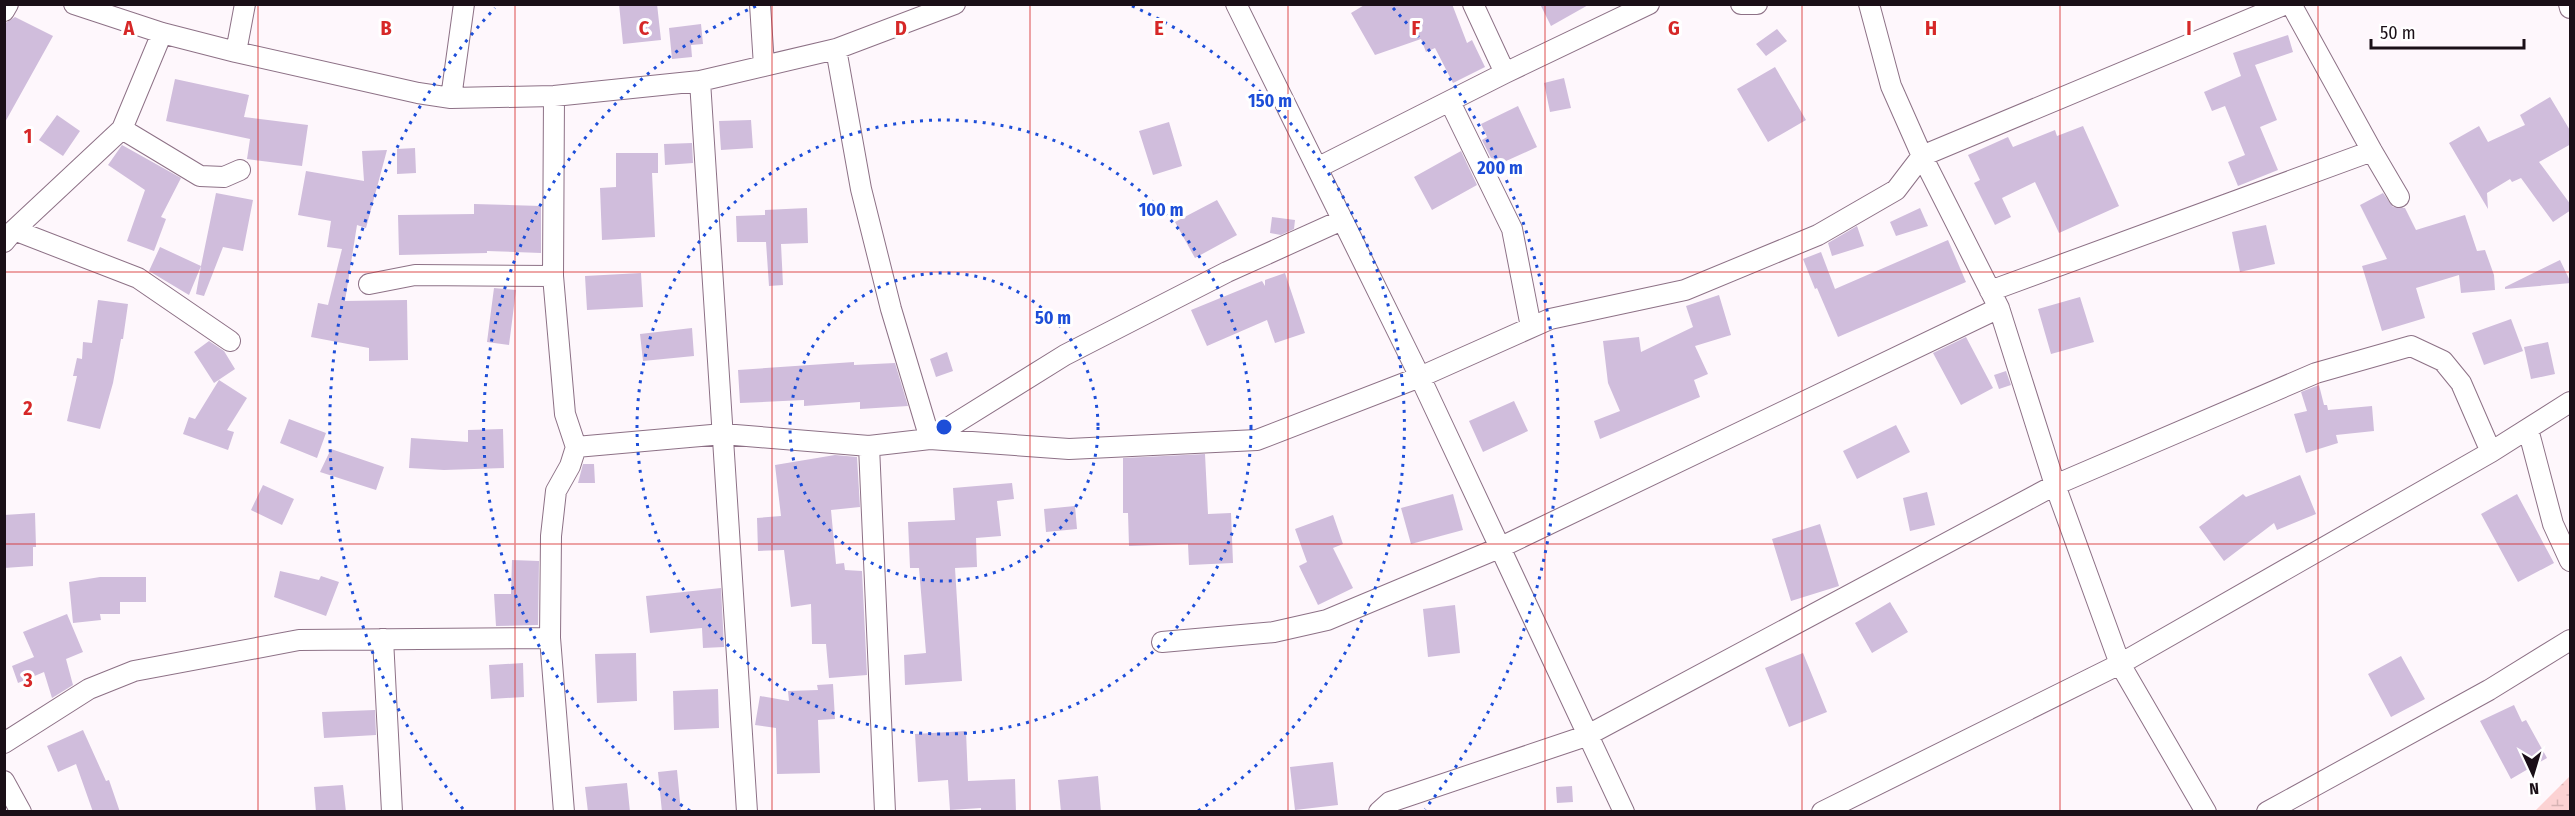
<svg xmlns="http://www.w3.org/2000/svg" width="2575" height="816" viewBox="0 0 2575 816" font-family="'Fira Sans Condensed',sans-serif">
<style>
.wetland{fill:url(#wetland-marsh)}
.building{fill:#d0bddc}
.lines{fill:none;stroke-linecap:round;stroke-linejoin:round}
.minor-casing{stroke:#8d7186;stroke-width:22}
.minor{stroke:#fff;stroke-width:20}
.grid{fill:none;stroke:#d62828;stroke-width:1.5;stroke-opacity:0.55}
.ring{fill:none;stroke:#1d4ed8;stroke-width:3;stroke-dasharray:3 6}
.grid-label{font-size:20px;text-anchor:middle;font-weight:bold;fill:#d62828;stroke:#fff;stroke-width:6;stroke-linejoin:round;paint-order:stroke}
.centre{fill:#1d4ed8;stroke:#fff;stroke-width:3}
.ring-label{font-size:18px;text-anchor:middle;font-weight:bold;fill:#1d4ed8;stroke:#fff;stroke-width:6;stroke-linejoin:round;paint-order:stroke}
</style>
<defs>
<pattern id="wetland-marsh" width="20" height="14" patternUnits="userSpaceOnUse" patternTransform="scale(1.5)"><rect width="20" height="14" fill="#fcd2d3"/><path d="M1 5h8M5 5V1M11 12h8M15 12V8" fill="none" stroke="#d7b3b4"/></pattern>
</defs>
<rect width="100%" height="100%" fill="#fef7fc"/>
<!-- wetland -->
<path class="wetland" d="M2570 776V811H2535Z"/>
<!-- building -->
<path class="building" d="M619 4H657L661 40 623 44Z
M1366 4H1452L1467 43 1472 40 1485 67 1453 83 1435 48 1426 52 1421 39 1375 55 1351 13Z
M1540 4H1590L1551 26Z
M15 17 53 36 4 124V24Z
M701 24 703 44 691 45 692 57 672 59 669 28Z
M1777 29 1787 41 1766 56 1756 44Z
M2288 35 2293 52 2255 65 2277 120 2260 127 2278 170 2238 186 2228 162 2245 155 2225 106 2212 111 2204 92 2241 76 2233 53Z
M1775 67 1806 120 1768 142 1737 89Z
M1564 78 1571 108 1550 112 1544 83Z
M175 79 249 95 244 117 308 125 302 166 247 159 250 139 166 121Z
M2550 97 2571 132V144L2539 162 2571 205V210L2553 222 2521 178 2512 182 2510 179 2487 193 2488 209 2449 143 2479 126 2488 142 2525 125 2520 115Z
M1518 106 1537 147 1495 166 1482 140 1487 137 1481 124Z
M57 115 80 131 63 156 39 140Z
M751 120 753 148 721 150 719 121Z
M1169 122 1182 166 1153 175 1139 131Z
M2083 126 2119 206 2059 233 2035 182 2002 198 2011 217 1995 225 1974 183 1980 180 1968 155 2008 137 2013 147 2055 130 2057 136Z
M692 143 693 163 665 165 664 144Z
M122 145 181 178 161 217 166 219 154 251 127 241 145 190 108 165Z
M415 148 416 173 397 174V149Z
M387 150 366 228 357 225 345 301 407 300 408 360 369 361V348L311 337 318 303 328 305 342 249 327 247 331 221 298 215 306 171 364 181 362 151Z
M1461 151 1477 185 1432 210 1414 177Z
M616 153H658V173H652L655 237 602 240 600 188 616 187Z
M216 193 253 200 243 251 223 247 204 296 196 294 201 266 189 295 149 271 160 247 201 266Z
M2383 193 2393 207 2405 208 2416 230 2465 215 2477 251 2485 250 2494 275 2495 290 2461 293 2459 275 2416 288 2425 318 2382 331 2362 266 2387 259 2360 205Z
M1217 200 1237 235 1195 258 1175 222Z
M474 204 541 206V253L487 251V253L399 255 398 215 474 214Z
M807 208 808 243 781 244 783 285 769 286 766 242H737L736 216 765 215V210Z
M1920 208 1928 226 1896 236 1890 222Z
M1272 217 1295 220 1294 229 1281 235 1270 233Z
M2266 225 2275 264 2240 272 2232 232Z
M1857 226 1864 246 1832 256 1828 243Z
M1948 240 1966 282 1838 337 1817 288 1815 289 1803 259 1821 252 1835 289Z
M2560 260 2571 283 2505 289V287Z
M641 273 643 307 587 310 585 276Z
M1285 273 1305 333 1275 343 1267 320 1207 346 1191 310 1262 281 1265 286V280Z
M494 288 516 290 509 345 487 342Z
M1719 295 1731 335 1695 346 1708 374 1694 380 1700 397 1600 439 1594 421 1620 411 1608 383 1603 341 1639 337 1641 352 1693 327 1686 306Z
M2080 297 2094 342 2051 354 2038 309Z
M98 300 128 304 123 339H121L113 383 100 429 67 421 77 376H73L77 358 82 359 83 342 92 343Z
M2511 319 2523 351 2484 365 2472 333Z
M692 328 694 356 643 361 640 334Z
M1966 337 1993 388 1961 405 1933 353Z
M209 341 224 351 235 369 214 383 194 352Z
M2548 342 2555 374 2531 379 2524 347Z
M947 352 953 371 936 377 930 359Z
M854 362V365L895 363 908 406 860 409V402L804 406V400L740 403 738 370Z
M2006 371 2011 385 1999 389 1994 375Z
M219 380 247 398 227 430 234 432 228 450 183 434 189 417 195 419Z
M2319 385 2324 405H2327L2328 410 2372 406 2374 431 2336 435 2338 443 2306 453 2294 414 2307 411 2301 392Z
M1514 401 1528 431 1483 452 1469 421Z
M289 419 326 433 317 458 280 443Z
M1896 425 1910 452 1857 479 1843 451Z
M503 429 504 468 444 470 409 468 411 438 468 442V430Z
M331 449 384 467 376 490 320 472Z
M1205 454 1208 514 1231 513 1233 563 1189 565 1188 544 1129 546 1128 513H1123V458Z
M835 455 857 457 860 507 831 510 836 564 844 563 845 570 862 571 867 675 829 678 826 644H812L811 604 791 607 784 550 758 551 757 518 781 516 775 465Z
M583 464H594L595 483H578Z
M2300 475 2316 514 2277 530 2274 523 2224 561 2199 527 2243 494 2246 497Z
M1012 483 1014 499 997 501 1001 536 976 538 977 567 955 568 962 681 905 685 904 655 926 653 919 568H910L908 522 955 520 953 488Z
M263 485 294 499 282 525 251 510Z
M1927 492 1935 525 1910 531 1903 498Z
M1453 494 1463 530 1411 544 1401 508Z
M2517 494 2554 563 2518 582 2481 514Z
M1075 506 1077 529 1046 532 1044 509Z
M35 513 36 547H33V566L4 568V515Z
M1333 515 1343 544 1333 548 1353 588 1318 605 1299 566 1307 562 1295 529Z
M1820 524 1839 586 1791 601 1772 539Z
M512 560 539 561 538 625 496 626 494 594H511Z
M280 571 319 580 321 576 339 582 326 616 274 597Z
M100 577H146V602H120V614H100L101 620 73 623 69 582Z
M721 588 724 647 703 648 702 628 650 633 646 596Z
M1890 602 1908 632 1872 653 1855 623Z
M1455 605 1460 653 1428 657 1423 609Z
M67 614 83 652 66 659 73 685 52 698 44 672 18 683 12 666 34 657 23 632Z
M636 653 637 701 597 703 595 654Z
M1803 653 1827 712 1789 727 1765 668Z
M2401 656 2425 699 2391 717 2368 674Z
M523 663 524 697 491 699 489 665Z
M833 684 835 719 818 720 820 773 777 774 776 728 755 725 760 696 789 701 788 691 818 690 817 685Z
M718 689 719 728 674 730 673 691Z
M2514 705 2522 722 2526 720 2547 758 2511 779 2480 721Z
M375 710 376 735 324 738 322 712Z
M83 730 106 781 109 780 120 812H93L76 764 58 772 47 746Z
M966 731 968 781 1015 779 1016 812H981V808L950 810 948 780 918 782 915 734Z
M1333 762 1338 805 1295 810 1290 767Z
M677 770 681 812H662L658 772Z
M1098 776 1101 812H1061L1058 780Z
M627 783 630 812H588L585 787Z
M343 785 346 812H316L314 787Z
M1572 786 1573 802 1557 803 1556 787Z"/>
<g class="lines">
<!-- minor casing -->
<g class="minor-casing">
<path id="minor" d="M74 4 162 33 236 52 418 93 451 98 554 96 700 81 836 49 955 4
M760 4 764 66
M1236 4 1420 377 1624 812
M1473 4 1505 73
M1741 4H1757
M1869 4 1891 86 1922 156 1999 308 2055 485 2120 664 2206 812
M2291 4 2372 151 2399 197
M2569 4 2570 8
M4 11 8 4
M836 49 861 189 891 309 930 439 1069 449 1257 440 1420 377 1550 319 1685 290 1818 235 1896 190 1922 156 2286 4
M236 52 245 4
M700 81 747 812
M554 96 553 276 565 414 576 447 570 466 556 491 551 536 550 638 564 812
M451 98 464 4
M1450 102 1512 229 1531 327
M122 129 200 176 224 177 240 170
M1317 168 1505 73 1649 4
M14 230 138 278 230 341
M4 242 14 230 122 129 162 33
M369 284 415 275 553 276
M1990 291 2372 151
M2528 429 2553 524 2570 561
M869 446 885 812
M576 447 723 434 869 446 930 439 1065 355 1227 272 1342 220
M383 639 392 812
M1162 642 1274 632 1327 620 1499 548 1999 308
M4 743 89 689 134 671 299 640 550 638
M4 781 21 812
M1379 812 1390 802 1586 736 2055 485 2316 373 2411 346 2443 361 2461 383 2491 452
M1822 812 2120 664 2491 452 2570 402
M2267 812 2489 690 2570 640"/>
</g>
<!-- minor -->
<use href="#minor" class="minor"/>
</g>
<!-- grid -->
<path class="grid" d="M258 4V812M515 4V812M772 4V812M1030 4V812M1288 4V812M1545 4V812M1802 4V812M2060 4V812M2318 4V812M4 272H2570M4 544H2570"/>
<!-- distance rings -->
<g class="ring">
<circle cx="944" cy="427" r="154"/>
<circle cx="944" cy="427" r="307"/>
<path d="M690 811A461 461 0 0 1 756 6M1132 6A461 461 0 0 1 1198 811"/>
<path d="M463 809A614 614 0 0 1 495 8M1393 8A614 614 0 0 1 1425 809"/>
</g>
<g class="grid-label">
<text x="129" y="35">A</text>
<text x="386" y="35">B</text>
<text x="644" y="35">C</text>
<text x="901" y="35">D</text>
<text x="1159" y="35">E</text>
<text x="1416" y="35">F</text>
<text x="1674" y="35">G</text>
<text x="1931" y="35">H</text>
<text x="2189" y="35">I</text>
<text x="28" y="143">1</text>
<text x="28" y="415">2</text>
<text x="28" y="687">3</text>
</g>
<circle cx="944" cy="427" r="9" class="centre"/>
<g class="ring-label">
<text x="1270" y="107">150 m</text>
<text x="1500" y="174">200 m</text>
<text x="1161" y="216">100 m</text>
<text x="1053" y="324">50 m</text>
</g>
<!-- border -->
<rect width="2575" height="816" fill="none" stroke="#1a0f17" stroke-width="12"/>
<!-- north arrow -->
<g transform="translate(2533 774) rotate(176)" stroke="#ffffff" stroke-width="4.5" paint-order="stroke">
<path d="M0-4.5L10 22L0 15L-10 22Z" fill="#1a0f17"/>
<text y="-9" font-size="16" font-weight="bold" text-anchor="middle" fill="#1a0f17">N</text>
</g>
<!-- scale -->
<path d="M2371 39v9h153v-9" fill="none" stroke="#1a0f17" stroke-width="3"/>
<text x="2380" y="39" font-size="18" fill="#1a0f17" stroke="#ffffff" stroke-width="4.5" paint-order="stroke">50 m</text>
</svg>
